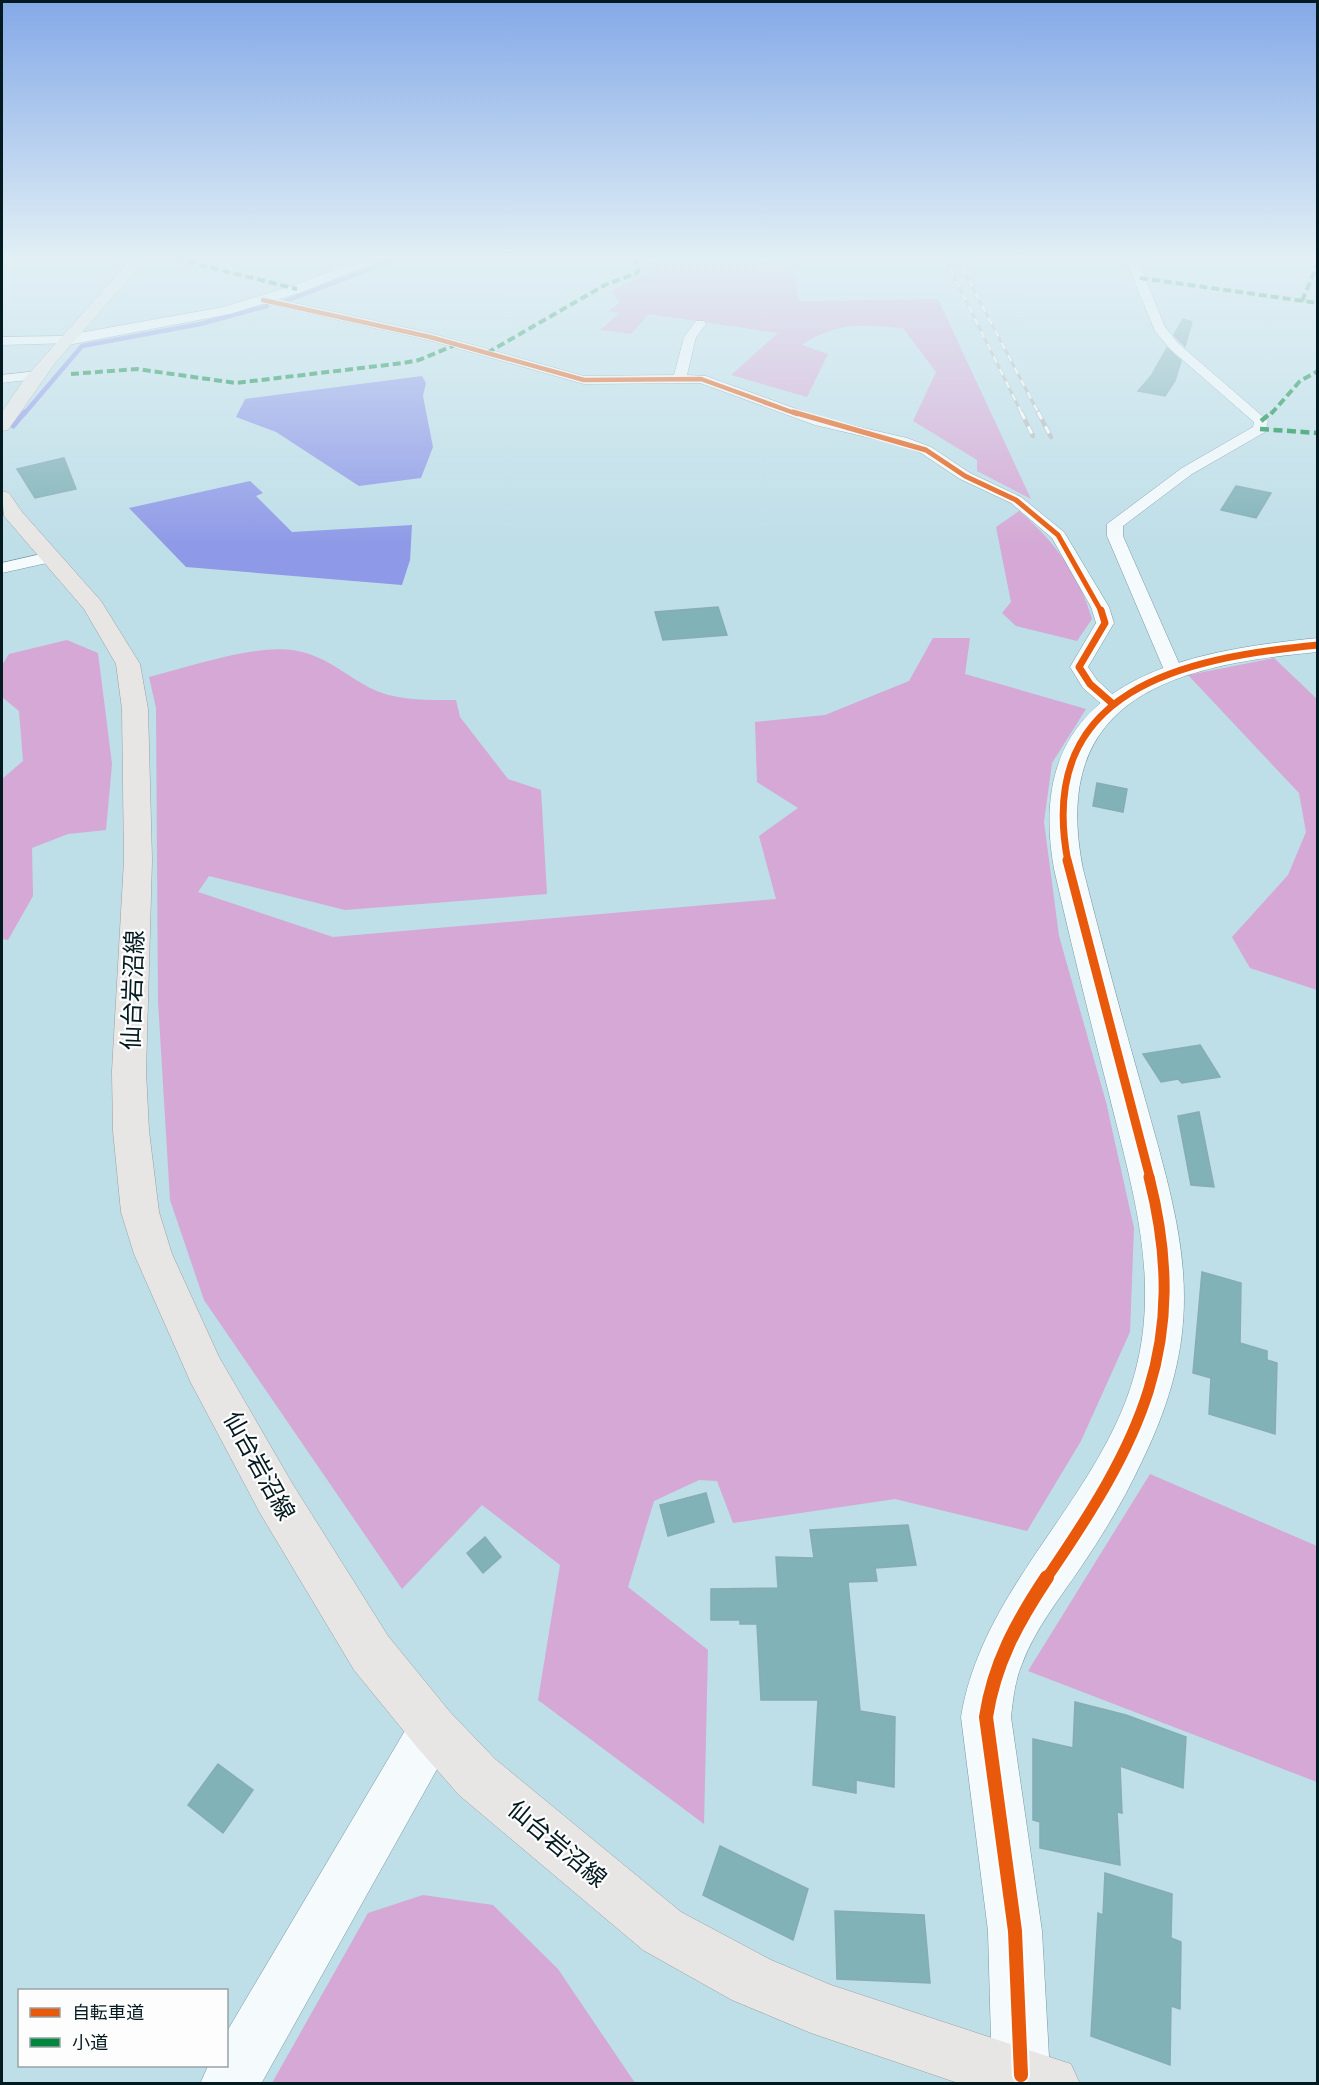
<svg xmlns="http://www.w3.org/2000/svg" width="1319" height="2085" viewBox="0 0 1319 2085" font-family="'Exo 2','Noto Sans JP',sans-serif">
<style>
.forest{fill:#d5a8d5}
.water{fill:#8e99e7}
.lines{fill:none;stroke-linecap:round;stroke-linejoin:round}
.stream-far1{stroke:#8e99e7;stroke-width:4.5}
.stream{stroke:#8e99e7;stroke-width:5}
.building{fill:#80b2b8;stroke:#85adb3;stroke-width:1.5}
.minor-casing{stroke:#7898a0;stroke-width:1}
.tertiary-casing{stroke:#7898a0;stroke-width:1}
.primary-casing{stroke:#9ca0a1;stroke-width:1}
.minor{fill:#f5fafc;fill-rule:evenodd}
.tertiary{fill:#f5fafc;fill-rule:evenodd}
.primary{fill:#e8e6e5;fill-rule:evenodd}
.rail-far1-casing{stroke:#b4bcbe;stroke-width:3}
.rail-casing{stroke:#b4bcbe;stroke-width:4.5}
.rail-far1{stroke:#fdfdfd;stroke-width:2;stroke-dasharray:7;stroke-linecap:butt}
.rail{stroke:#fdfdfd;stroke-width:3;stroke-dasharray:8;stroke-linecap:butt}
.quiet-far1{stroke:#00873e;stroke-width:4;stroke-dasharray:8 4;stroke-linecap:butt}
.quiet{stroke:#00873e;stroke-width:4.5;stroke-dasharray:9 4.5;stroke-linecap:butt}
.cycleway-far5-casing{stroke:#fdfdfd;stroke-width:6}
.cycleway-far4-casing{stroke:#fdfdfd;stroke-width:8}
.cycleway-far3-casing{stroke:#fdfdfd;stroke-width:10}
.cycleway-far2-casing{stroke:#fdfdfd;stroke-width:13}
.cycleway-far1-casing{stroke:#fdfdfd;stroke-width:15}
.cycleway-casing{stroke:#fdfdfd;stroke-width:18}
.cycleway-far5{stroke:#e8590c;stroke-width:4.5}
.cycleway-far4{stroke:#e8590c;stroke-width:5}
.cycleway-far3{stroke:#e8590c;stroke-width:7}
.cycleway-far2{stroke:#e8590c;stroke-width:9}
.cycleway-far1{stroke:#e8590c;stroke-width:11}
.cycleway{stroke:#e8590c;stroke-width:14}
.labels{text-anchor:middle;stroke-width:4.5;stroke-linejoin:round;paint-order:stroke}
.near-street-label{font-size:24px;fill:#031a20;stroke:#fdfdfd}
</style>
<rect width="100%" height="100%" fill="#bedee8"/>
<!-- forest -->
<path class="forest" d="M650 256H790L799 301 938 299 1031 499 977 471V460L913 421 936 372 903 328C864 325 837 321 802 345L828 354 807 397 731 375 778 333 649 314 631 334 600 330 620 313 608 311 619 303 612 291C626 281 641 279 656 270Z
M1019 511C1053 539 1080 576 1092 619L1077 641 1016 626 1002 613 1011 602 996 527Z
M933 638H970L965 674 1086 709 1052 763 1044 822 1059 936 1106 1102 1134 1228 1130 1332 1081 1441 1027 1531 895 1499 733 1523 717 1481 699 1480 654 1501 628 1587 708 1650 704 1824 538 1700 560 1565 482 1505 402 1589 204 1300 170 1200 158 1001 156 708 149 677C189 667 252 645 292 650 323 654 344 674 370 688 396 701 427 700 456 700L460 717 508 779 541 790 547 894 345 910 209 876 198 892 333 937 776 899 759 836 798 808 757 782 755 722 825 715 909 681Z
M67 640 98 653 112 764 106 830 68 834 32 848 33 896 8 940 2 939V779L23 761 19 711 2 697V665L9 654Z
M1274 658 1317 699V990L1250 968 1232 937 1288 875 1306 832 1299 793 1188 675Z
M1150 1474 1317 1546V1782L1028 1671Z
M423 1895 493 1905 558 1969 635 2083H272L368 1913Z"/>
<!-- water -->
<path class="water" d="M422 376 426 383 423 396 433 447 421 478 359 486 276 432 236 417 245 399Z
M250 481 263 493 256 496 292 532 412 525 410 560 402 585 186 567 129 508Z"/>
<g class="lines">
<!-- stream-far1 -->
<path class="stream-far1" d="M286 301 404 256
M24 414 82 346 200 324 267 306"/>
<!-- stream -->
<path class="stream" d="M13 426 25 412"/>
</g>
<!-- building -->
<path class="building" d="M1183 319 1192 322 1185 346 1174 335Z
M1167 348 1181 361 1175 381 1165 396 1138 391 1151 376Z
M64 458 76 489 35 498 17 469Z
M1236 486 1271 493 1256 518 1221 510Z
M718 607 727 635 663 640 655 612Z
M1097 783 1127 789 1123 812 1093 806Z
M1200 1045 1220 1077 1182 1083 1178 1079 1161 1082 1143 1054Z
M1199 1112 1214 1187 1191 1185 1178 1116Z
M1202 1272 1241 1283 1240 1343 1267 1351V1360L1277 1363 1275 1434 1209 1414 1211 1378 1193 1373Z
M706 1493 714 1522 668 1536 660 1505Z
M908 1525 916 1565 875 1568 877 1581 848 1582 860 1711 895 1717 894 1787 856 1780V1793L813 1785 818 1700H761L757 1624H740V1620H711V1589L778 1588 776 1557 814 1558 810 1530Z
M485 1537 501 1557 483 1573 467 1553Z
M1075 1702 1126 1715 1186 1737 1183 1788 1120 1766 1122 1813 1117 1812 1120 1865 1040 1848V1822L1033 1820V1739L1073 1748Z
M218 1764 253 1790 223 1833 188 1805Z
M720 1846 808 1889 793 1940 703 1895Z
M1105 1873 1172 1894 1171 1938 1181 1942 1180 2009 1171 2006 1170 2065 1091 2036 1098 1913 1103 1915Z
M835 1911 924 1915 930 1983 837 1979Z"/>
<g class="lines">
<!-- minor casing -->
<g class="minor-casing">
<path id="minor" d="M1130 256H1141L1139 263 1165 327 1178 343 1268 421 1265 432 1192 474 1123 526V536L1182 670 1173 676 1164 670 1107 536V524L1182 468 1253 427 1254 422 1170 349 1155 331 1127 263Z
M263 296 430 333 584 376 674 375 684 337 696 321H704L706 324 696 337 687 375 706 376 824 419 907 438 931 447 970 473 1021 497 1064 532 1109 607 1114 623 1088 667 1097 680 1123 704 1120 708H1106L1083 688 1070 667 1096 623 1091 607 1052 538 1011 503 960 479 921 453 897 444 815 425 700 383 584 384 428 340 259 302 257 300Z
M68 336 74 340 72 343 2 345V337Z
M38 371 45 375 43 378 2 383V375Z
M50 552 58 557 56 561 2 573V563Z"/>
</g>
<!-- tertiary casing -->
<g class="tertiary-casing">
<path id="tertiary" d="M370 256H391L302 292 230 314 68 345 60 340 68 335 223 307 292 286Z
M1318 638V652C1179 665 1048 694 1083 869 1102 944 1122 1018 1143 1092 1183 1235 1211 1320 1142 1461 1125 1498 1104 1533 1081 1567 1060 1598 1035 1629 1022 1664 1015 1681 1013 1699 1011 1717L1042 1931 1050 2075 1046 2084H996L992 2075 988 1931 961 1717C979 1606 1065 1528 1113 1430 1172 1312 1137 1208 1108 1090 1089 1016 1071 943 1054 869 1021 684 1173 652 1318 638Z
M433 1704 450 1712 458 1729 450 1746 261 2084H200L208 2066H226V2033L416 1712Z"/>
</g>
<!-- primary casing -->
<g class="primary-casing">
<path id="primary" d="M134 256H149L55 363 8 430 2 431V412L25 378Z
M2 491 9 493 22 512 101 601 140 664 148 709 152 860 146 1071 149 1131 159 1212 172 1254 219 1357 292 1483 388 1636 450 1712 495 1759 681 1912 771 1960 831 1985 1071 2064 1080 2084H961L811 2033 732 2000 643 1950 459 1795 416 1746 354 1670 260 1513 191 1383 134 1254 121 1212 113 1131 112 1071 124 860 122 709 116 664 84 609 4 516Z"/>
</g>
<!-- minor -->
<use href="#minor" class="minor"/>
<!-- tertiary -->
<use href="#tertiary" class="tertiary"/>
<!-- primary -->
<use href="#primary" class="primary"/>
<!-- rail-far1 casing -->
<g class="rail-far1-casing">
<path id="rail-far1" d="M944 256 1022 414
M956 256 1039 414"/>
</g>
<!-- rail casing -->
<g class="rail-casing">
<path id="rail" d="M1021 412 1033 436
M1038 412 1051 437"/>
</g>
<!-- rail-far1 -->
<use href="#rail-far1" class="rail-far1"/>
<!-- rail -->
<use href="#rail" class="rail"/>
<!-- quiet-far1 -->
<path class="quiet-far1" d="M164 256 297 289
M2 260 13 256
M1140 278 1318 303
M1302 301 1318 263
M487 353 605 285 637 273 639 269 634 256
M71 374 137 369 236 383 403 363 419 360 455 345
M1271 414 1300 381 1318 371"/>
<!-- quiet -->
<path class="quiet" d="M1261 421 1272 412
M1260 429 1318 433"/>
<!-- cycleway-far5 casing -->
<g class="cycleway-far5-casing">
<path id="cycleway-far5" d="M263 300 430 337 584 380 701 379 797 414"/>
</g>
<!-- cycleway-far4 casing -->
<g class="cycleway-far4-casing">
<path id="cycleway-far4" d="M793 412 926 450 965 476 1016 500 1058 535 1101 611"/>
</g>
<!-- cycleway-far3 casing -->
<g class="cycleway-far3-casing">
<path id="cycleway-far3" d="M1101 610 1105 623 1079 667 1090 684 1113 704
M1068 862C1034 688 1184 658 1318 645"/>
</g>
<!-- cycleway-far2 casing -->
<g class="cycleway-far2-casing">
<path id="cycleway-far2" d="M1067 860 1150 1178"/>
</g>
<!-- cycleway-far1 casing -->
<g class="cycleway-far1-casing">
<path id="cycleway-far1" d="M1046 1579C1139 1443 1192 1346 1149 1177"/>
</g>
<!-- cycleway casing -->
<g class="cycleway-casing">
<path id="cycleway" d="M1021 2075 1015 1931 986 1717C994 1664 1017 1622 1047 1577"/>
</g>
<!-- cycleway-far5 -->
<use href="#cycleway-far5" class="cycleway-far5"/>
<!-- cycleway-far4 -->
<use href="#cycleway-far4" class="cycleway-far4"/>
<!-- cycleway-far3 -->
<use href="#cycleway-far3" class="cycleway-far3"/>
<!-- cycleway-far2 -->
<use href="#cycleway-far2" class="cycleway-far2"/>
<!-- cycleway-far1 -->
<use href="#cycleway-far1" class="cycleway-far1"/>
<!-- cycleway -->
<use href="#cycleway" class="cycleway"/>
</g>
<!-- sky -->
<linearGradient id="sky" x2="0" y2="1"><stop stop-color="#84a9e8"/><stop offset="0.47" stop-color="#e2f0f5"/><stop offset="1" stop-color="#e2f0f5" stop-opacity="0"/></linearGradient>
<rect width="1319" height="548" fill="url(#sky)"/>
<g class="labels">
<!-- near-street labels -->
<g class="near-street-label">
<text transform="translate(133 990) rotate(-88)" y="8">仙台岩沼線</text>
<text transform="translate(259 1466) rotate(61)" y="8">仙台岩沼線</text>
<text transform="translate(557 1844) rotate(40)" y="8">仙台岩沼線</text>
</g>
</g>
<!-- border -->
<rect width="1319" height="2085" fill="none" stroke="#031a20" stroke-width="6"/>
<!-- legend -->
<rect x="18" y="1989" width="210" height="78" fill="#fdfdfd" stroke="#99a2a5" stroke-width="1.5"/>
<rect x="30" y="2008" width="30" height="9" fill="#e8590c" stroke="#99a2a5" stroke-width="1.5"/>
<text x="72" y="2019" font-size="18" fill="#031a20">自転車道</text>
<rect x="30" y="2038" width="30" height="9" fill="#00873e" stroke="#99a2a5" stroke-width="1.5"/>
<text x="72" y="2049" font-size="18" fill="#031a20">小道</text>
</svg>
